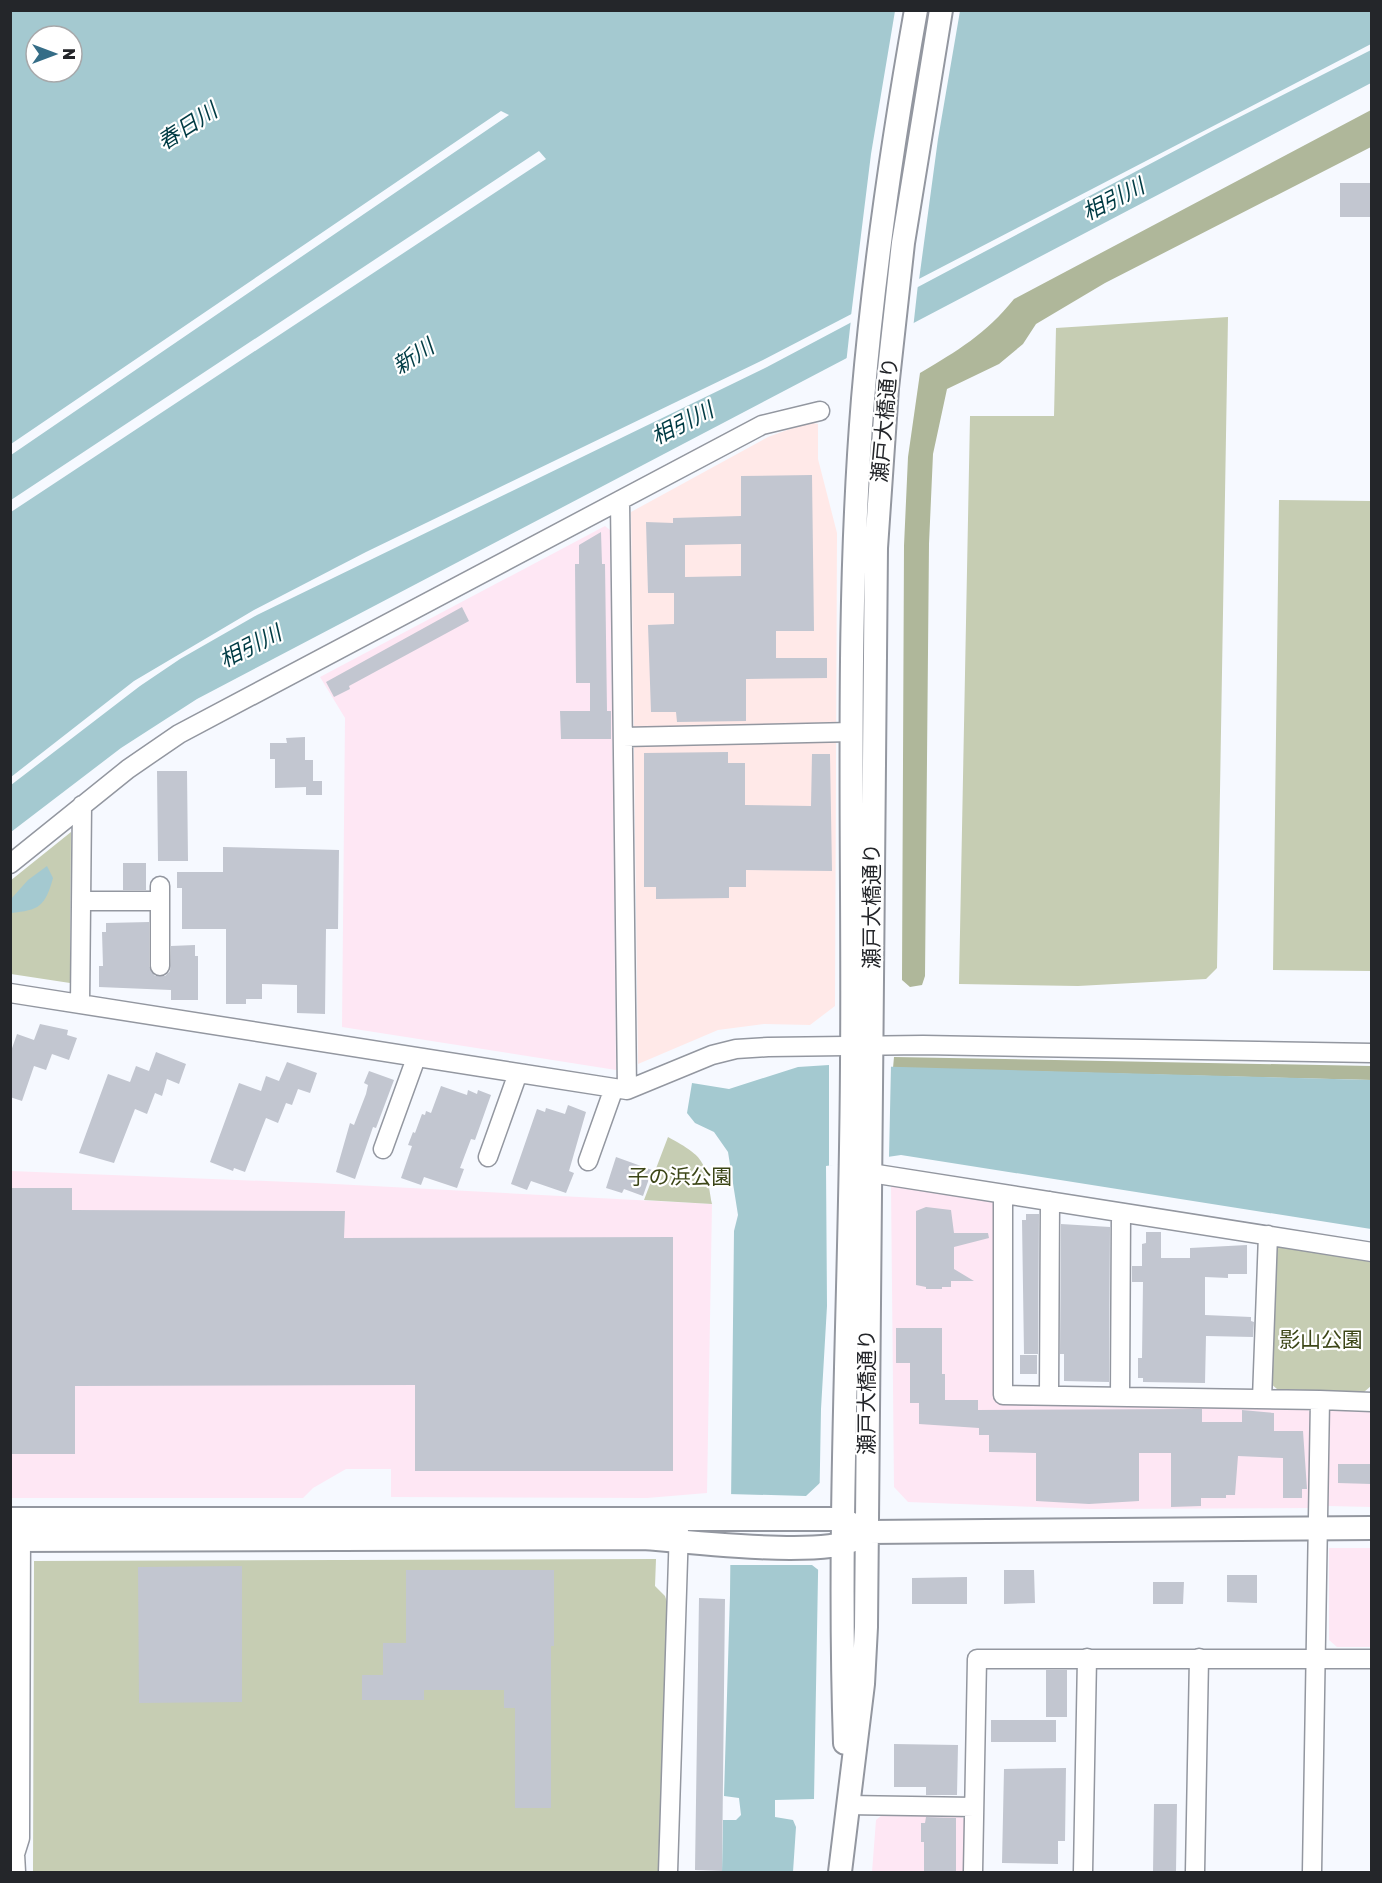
<svg xmlns="http://www.w3.org/2000/svg" width="1382" height="1883" viewBox="0 0 1382 1883" font-family="'Golos Text','Noto Sans JP',sans-serif">
<style>
.commercial{fill:#fee7f4}
.education{fill:#ffe9e8}
.green{fill:#c6cdb3}
.forest{fill:#afb79a}
.water{fill:#a4c9d0;fill-rule:evenodd}
.pier{fill:#f6f9ff}
.building{fill:#c2c6d0;fill-rule:evenodd}
.lines{fill:none;stroke-linecap:round;stroke-linejoin:round}
.minor-casing{stroke:#9397a0;stroke-width:21}
.tertiary-casing{stroke:#9397a0;stroke-width:26}
.minor{stroke:#fff;stroke-width:18}
.tertiary{stroke:#fff;stroke-width:22}
.labels{text-anchor:middle;stroke-width:4.5;stroke-linejoin:round;paint-order:stroke}
.street-label{font-size:21px;fill:#24262a;stroke:#fff}
.park-label{font-size:21px;fill:#3c4617;stroke:#fff}
.water-label{font-size:22px;font-style:italic;fill:#003b44;stroke:#fff}
</style>
<rect width="100%" height="100%" fill="#f6f9ff"/>
<!-- commercial -->
<path class="commercial" d="M605 526 610 530 616 1070 342 1027 345 718 320 677Z
M11 1171 316 1183 712 1204 707 1493 647 1498 391 1497V1469H346L313 1488 303 1498H11Z
M891 1186 989 1199 996 1206V1400L1304 1405 1311 1414 1310 1508 1090 1509 908 1502 894 1487Z
M1336 1406 1371 1407V1507L1328 1506 1330 1411Z
M1329 1548H1371V1647H1337L1329 1640Z
M882 1815 961 1816 965 1821V1872H872L876 1820Z"/>
<!-- education -->
<path class="education" d="M809 422 818 424V459L837 533 835 1006 810 1025 764 1024 718 1030 638 1064 631 512 768 437Z"/>
<!-- green -->
<path class="green" d="M1228 317 1217 968 1206 979 1078 986 959 984 970 416H1054L1056 328Z
M1279 500 1371 501V971L1273 970Z
M71 832 70 983 11 974 10 881Z
M668 1137C707 1158 705 1162 712 1204L644 1200Z
M1281 1245 1363 1257 1371 1261V1386L1364 1392 1277 1389 1270 1383 1274 1252Z
M656 1559 655 1586 665 1596 668 1605 660 1872H33L34 1561Z"/>
<!-- forest -->
<path class="forest" d="M1371 110V147L1105 283 1036 324 1023 344 999 364 947 389 933 454 929 544 925 976 922 985 910 987 902 980 904 546 908 457 920 373C957 351 986 334 1014 299Z
M894 1057 1371 1066 1372 1080 893 1068Z"/>
<!-- water -->
<path class="water" d="M11 11H1371V44L763 360 366 552 254 610 134 681 11 777V512L546 159 539 151 11 500V455L509 115 501 111 11 444ZM36 36H72V72H36Z
M1371 50V83L197 699 121 748 11 832V785L140 686 180 659 257 615 767 367 1214 130Z
M47 866 53 878C45 907 39 910 11 913V899L28 880Z
M829 1065 1371 1080V1229L901 1155 826 1166 827 1306 821 1409 814 1799 775 1800V1817L793 1820 796 1827 793 1872H722L723 1820H736L741 1815 739 1798 724 1796 730 1595 734 1231 738 1215 728 1152 714 1132 695 1123 687 1113 692 1083 729 1089 798 1067Z"/>
<!-- pier -->
<path class="pier" d="M895 11H927L901 159 882 300 851 316 871 154Z
M929 11H960L938 139 919 280 886 298 908 134Z
M918 284 913 329 881 346 885 301Z
M882 303 878 348 846 364 851 319Z
M829 1064 891 1065 889 1158 829 1166Z
M823 1480 821 1572 812 1565H727L728 1494 806 1496Z"/>
<!-- building -->
<path class="building" d="M1340 183H1371V217H1340Z
M812 475 814 631H776V658H827V678L746 679V721L677 722 676 712H651L648 625 674 624V593H648L646 522 673 523V518L741 516V476ZM741 544V576L685 577V545Z
M601 532 602 564H605L607 711H611V739H561L560 711H590V683H576L575 564H579V545Z
M462 607 469 621 349 686 350 689 334 697 326 682Z
M305 737V760H313V781H322V795H306V787L275 788V759H270V743H287L286 738Z
M728 752V763H745V805L811 806 812 754H830L832 871 746 870V887H729V898L656 899V887H644V753Z
M157 771H187L188 861H158Z
M223 847 339 850 338 929H326L325 1014 297 1013V985L262 984V999H246V1004H226V929H182V888H177V872H223Z
M123 863H146V890H123Z
M149 922V966L155 976H165L170 971 171 946 195 945V956H198V1000H171V990L99 987V966H103L102 932H106V923Z
M40 1024 68 1030 67 1035 77 1038 69 1060 52 1054 46 1070 34 1066 22 1101 10 1097V1054L17 1034 34 1040Z
M156 1052 186 1064 179 1084 167 1079 162 1096 155 1093 147 1114 135 1109 114 1163 79 1153 108 1074 130 1082 136 1066 149 1071Z
M287 1062 317 1073 310 1093 298 1089 292 1105 286 1103 278 1123 266 1118 245 1172 234 1168 233 1171 210 1162 239 1083 261 1091 266 1076 279 1081Z
M369 1071 394 1080 376 1128 373 1127 355 1179 336 1172 350 1123 354 1125 366 1094 368 1085 364 1083Z
M441 1086 467 1095 468 1090 477 1094 478 1090 491 1095 475 1140 471 1139 460 1168 464 1169 457 1188 424 1177 421 1185 401 1178 412 1146 408 1145 413 1132 415 1133 422 1114 425 1115 426 1111 431 1113Z
M568 1105 586 1112 569 1171 574 1173 566 1193 531 1181 527 1190 511 1184 537 1109 545 1112 546 1108 565 1114Z
M616 1157 652 1170 643 1196 624 1189 622 1193 606 1188Z
M10 1188H72V1210L345 1211 344 1238 673 1237V1471H415V1385L75 1386V1454H10Z
M926 1207 951 1210 954 1233H988L989 1238 954 1247V1269L974 1281H951V1287H942V1289H926V1287L916 1285V1211Z
M1026 1214H1039L1038 1354H1024L1022 1220H1026Z
M1061 1224 1110 1227 1109 1382 1064 1381V1354H1060Z
M1146 1232H1161V1258H1190V1248L1247 1245V1274H1228V1278L1205 1277V1315L1251 1317V1321L1254 1322 1253 1337 1206 1336 1205 1383 1143 1382V1378H1138V1358H1142L1143 1282H1132V1266H1142V1244L1146 1243Z
M896 1328H942V1374H945V1400H978V1410L1202 1409V1422H1242V1410L1274 1413V1431H1303L1307 1489H1302V1498H1283V1458L1238 1456 1235 1495H1226V1498H1201V1506L1171 1507V1453H1139V1501L1089 1504 1036 1501V1453L989 1452V1435H979V1428L919 1424V1403H910V1363H896Z
M1020 1355H1037V1374H1020Z
M1338 1464H1371V1484L1338 1483Z
M242 1566V1702L139 1703 138 1567Z
M406 1570H554V1646H551V1808H515V1708H504V1690H424V1700H362V1675H383V1643H406Z
M1004 1570H1034L1035 1603 1004 1604Z
M1227 1575H1257V1603L1227 1602Z
M967 1577V1604H912V1578Z
M1153 1582H1184L1183 1604H1153Z
M699 1598 725 1599 722 1871 695 1870Z
M1046 1670H1067V1717H1046Z
M991 1720H1056V1742H991Z
M894 1744 958 1745 957 1795H926V1787H894Z
M1066 1768 1065 1841H1058V1864L1002 1863 1004 1769Z
M1154 1804H1177L1176 1872H1153Z
M926 1817 956 1818V1872H924V1842H921V1823H925Z"/>
<g class="lines">
<!-- minor casing -->
<g class="minor-casing">
<path id="minor" d="M620 501 627 1090
M623 737 852 732
M10 864 128 769 179 734 762 425 820 411
M81 901H160
M160 966V886
M10 993 627 1090 712 1055 736 1049 768 1047 923 1045 1372 1053
M80 1004 82 805
M383 1149 416 1058
M488 1157 518 1073
M588 1161 614 1088
M858 1171 1372 1252
M1003 1194V1395L1320 1400
M1049 1395 1050 1201
M1120 1397 1121 1213
M1262 1399 1268 1235
M847 1805 974 1807
M16 1872 15 1854 20 1838 21 1527
M668 1872 679 1528
M973 1872 977 1659H1372
M1083 1872 1087 1658
M1195 1872 1199 1658
M1312 1872 1320 1400 1372 1402"/>
</g>
<!-- tertiary casing -->
<g class="tertiary-casing">
<path id="tertiary" d="M10 1519H842L868 1532 1372 1528
M10 1540 645 1538C686 1542 822 1557 853 1540
M845 1743C837 1516 851 1290 852 1063 854 842 845 620 863 399 874 269 893 139 916 10
M840 1872 863 1684 866 1627 876 548 887 388 903 243 941 10"/>
</g>
<!-- minor -->
<use href="#minor" class="minor"/>
<!-- tertiary -->
<use href="#tertiary" class="tertiary"/>
</g>
<g class="labels">
<!-- street labels -->
<g class="street-label">
<text transform="translate(885 420) rotate(-85)" y="7">瀬戸大橋通り</text>
<text transform="translate(872 906) rotate(-90)" y="7">瀬戸大橋通り</text>
<text transform="translate(867 1392) rotate(-90)" y="7">瀬戸大橋通り</text>
</g>
<!-- park labels -->
<g class="park-label">
<text x="680" y="1184">子の浜公園</text>
<text x="1321" y="1347">影山公園</text>
</g>
<!-- water labels -->
<g class="water-label">
<text transform="translate(187 126) rotate(-33)" y="8">春日川</text>
<text transform="translate(1113 199) rotate(-27)" y="8">相引川</text>
<text transform="translate(413 356) rotate(-33)" y="8">新川</text>
<text transform="translate(682 423) rotate(-27)" y="8">相引川</text>
<text transform="translate(250 646) rotate(-27)" y="8">相引川</text>
</g>
</g>
<!-- border -->
<rect width="1382" height="1883" fill="none" stroke="#24262a" stroke-width="24"/>
<!-- north arrow -->
<g transform="translate(54 54) rotate(90)"><circle r="28" fill="#ffffff" stroke="#a7a8aa" stroke-width="1.5"/>
<path d="M0-4.5L10 22L0 15L-10 22Z" fill="#356d87"/>
<text y="-9" font-size="16" font-weight="bold" text-anchor="middle" fill="#24262a">N</text>
</g>
</svg>
